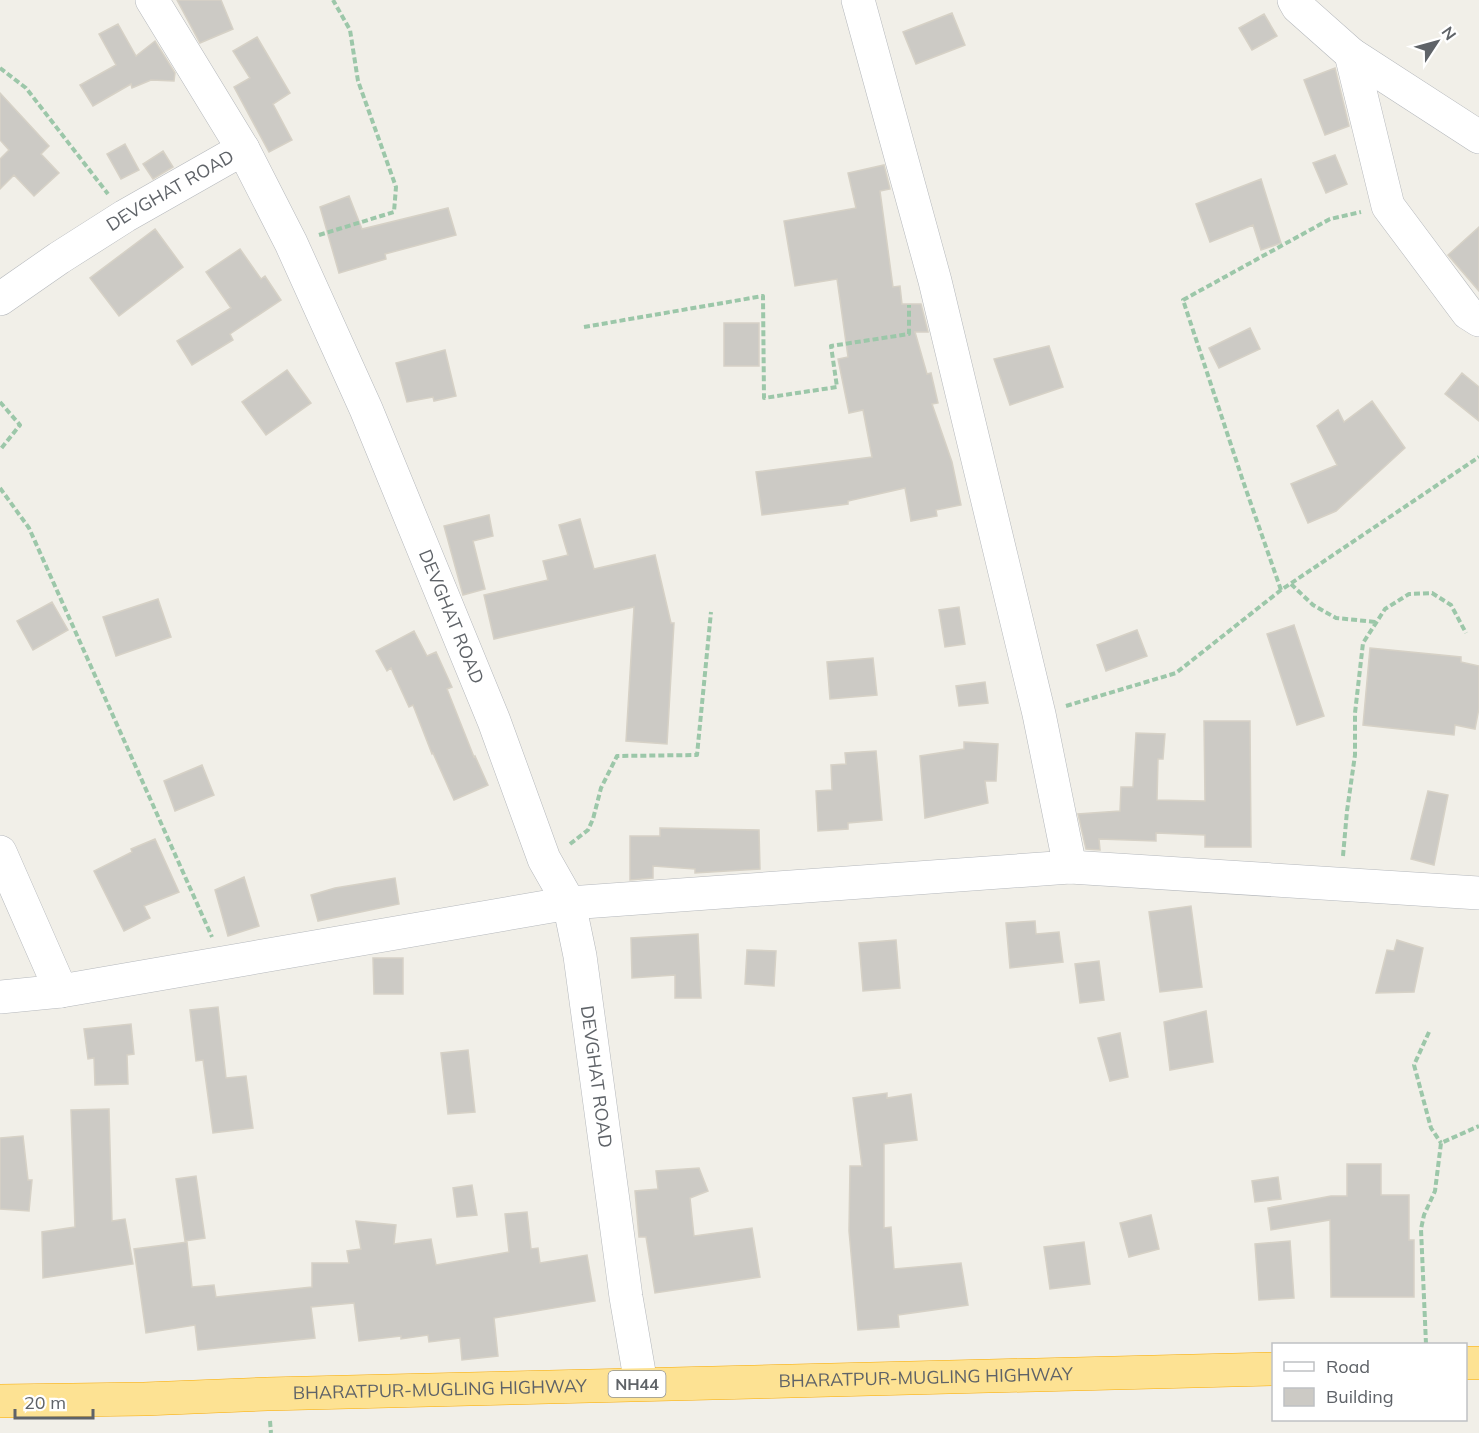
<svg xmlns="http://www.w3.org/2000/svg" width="1479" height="1433" viewBox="0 0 1479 1433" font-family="Mulish,sans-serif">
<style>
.building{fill:#cccac5;stroke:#d6d1c6;stroke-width:1.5}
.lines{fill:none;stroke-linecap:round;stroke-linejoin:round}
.minor-casing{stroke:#b5b8bc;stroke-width:34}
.highway-casing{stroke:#f9ab00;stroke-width:34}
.path{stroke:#9cc7a9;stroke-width:4;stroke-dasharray:6 3;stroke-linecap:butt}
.minor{stroke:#fff;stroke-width:33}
.highway{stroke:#fde293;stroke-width:33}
.labels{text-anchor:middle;stroke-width:4.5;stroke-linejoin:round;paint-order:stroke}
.shield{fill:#fff;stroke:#8f9295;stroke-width:1.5}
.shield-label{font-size:16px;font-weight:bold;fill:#5f6368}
.street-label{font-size:18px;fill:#5f6368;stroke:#fff}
</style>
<rect width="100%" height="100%" fill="#f1efe8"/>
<!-- building -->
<path class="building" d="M177 0H221L233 29 200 43Z
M952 13 965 45 916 64 903 32Z
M1264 14 1277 36 1252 50 1239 28Z
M118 24 136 56 155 41 175 73 174 81 151 80 132 88 131 84 93 106 80 85 116 65 99 34Z
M257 37 290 93 273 104 292 140 269 152 234 87 250 78 233 51Z
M1335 68 1349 126 1325 135 1304 80Z
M0 93 49 146 41 154 59 173 34 196 14 175 0 189V159L9 150 0 140Z
M125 144 139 170 121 179 107 154Z
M163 151 173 167 153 179 143 164Z
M1335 155 1347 184 1326 193 1313 163Z
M884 165 890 189 880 191 893 287 900 286 902 304H921L928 332H915L927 374 931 373 938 403 932 404 952 462 961 505 936 510 937 516 911 521 905 488 848 501V504L762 515 756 472 872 457 863 410 849 413 838 359 848 357 837 279 795 286 784 221 856 208 848 173Z
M1261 179 1281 243 1261 250 1253 225 1210 242 1196 204Z
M349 196 362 229 448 208 456 235 385 254 386 259 339 273 320 207Z
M1479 227V291L1448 255Z
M155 229 183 267 119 316 90 278Z
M240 249 261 279 265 276 281 300 230 334 233 340 192 365 177 341 231 308 206 272Z
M724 323H759V366H724Z
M1250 328 1260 349 1219 368 1209 348Z
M1049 346 1063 387 1010 405 994 359Z
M445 350 456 396 434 401 433 397 407 402 396 363Z
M287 370 311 403 266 435 242 402Z
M1462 373 1479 387V421L1445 394Z
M1372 401 1405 448 1336 511 1308 523 1291 484 1337 465 1317 426 1338 410 1344 422Z
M489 515 493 536 473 541 485 589 463 595 444 526Z
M580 519 594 569 655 555 671 623H674L667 744 626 741 634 607 494 639 484 595 548 580 543 561 568 555 559 525Z
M158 599 171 637 116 656 103 617Z
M52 602 68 630 33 650 17 621Z
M959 607 965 644 945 647 939 610Z
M1294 625 1324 716 1297 725 1267 634Z
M1137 630 1147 656 1106 671 1097 645Z
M414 631 427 656 436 652 452 687 447 689 474 757 475 756 488 785 454 800 433 753 432 754 413 705 409 707 391 668 387 671 376 651Z
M1370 648 1461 657V662L1479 666V708L1475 729 1455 725 1454 735 1363 725Z
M873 658 877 695 830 699 827 662Z
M985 682 988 703 959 706 956 686Z
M1204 721H1250L1251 847H1205V835L1156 833V841L1099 839 1100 850 1086 849 1078 814 1120 811 1121 787H1133L1136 733 1165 734 1163 759H1158L1157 800 1205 801Z
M964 742 998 744 996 781H985L988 803 925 818 920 756 964 749Z
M876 751 882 820 848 823V829L818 831 816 791 832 790 831 765 846 764 845 753Z
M202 765 214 795 175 811 164 781Z
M1428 791 1448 795 1434 865 1411 859Z
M660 828 759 830 760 869 695 873V869L653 866V878L630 880V836H660Z
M155 839 179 892 144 906 150 918 124 931 94 871 132 852 131 849Z
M244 877 259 926 228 936 215 890Z
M395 878 399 904 318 921 311 895 335 888Z
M1191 906 1202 987 1160 992 1149 912Z
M1035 921 1036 934 1059 932 1063 962 1010 968 1006 923Z
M698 934 701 998H675V975L632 978 631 938Z
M896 940 900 988 863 991 859 943Z
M1397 940 1423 948 1414 992 1376 993 1387 950 1394 951Z
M747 950 776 951 774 986 745 984Z
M373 958H403V994H374Z
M1099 961 1104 1000 1080 1003 1075 964Z
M218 1007 226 1078 246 1076 253 1128 213 1133 203 1060 196 1061 190 1010Z
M1206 1011 1213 1062 1170 1070 1164 1022Z
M131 1024 134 1054 127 1055 128 1084 95 1085 94 1058 88 1059 84 1029Z
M1120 1033 1128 1077 1110 1081 1098 1038Z
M468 1050 475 1112 448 1114 441 1053Z
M887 1093V1098L911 1094 917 1140 884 1144V1228L891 1227 894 1269 961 1263 968 1305 898 1315 899 1327 858 1330 849 1231 850 1166H862L853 1098Z
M109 1109 112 1221 125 1219 133 1264 43 1278 42 1232 75 1227 71 1110Z
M23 1136 28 1180H32L29 1211 0 1209V1138Z
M1347 1164H1381V1195H1409V1240H1414V1297H1331L1330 1220 1271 1230 1268 1208 1331 1196H1347Z
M699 1168 708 1191 690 1198 694 1236 752 1228 760 1277 655 1293 646 1237H639L635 1191 658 1189 656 1171Z
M196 1176 205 1238 185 1241 176 1179Z
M1278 1177 1281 1199 1255 1202 1252 1181Z
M472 1185 477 1215 457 1217 453 1188Z
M527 1212 531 1249 538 1248 540 1263 587 1255 595 1301 494 1318 498 1356 462 1360 460 1338 429 1342 428 1335 401 1339V1336L359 1341 354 1303 311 1307 315 1338 198 1350 195 1325 146 1333 134 1249 187 1242 192 1287 214 1285 216 1297 312 1287V1263H349L347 1251 361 1249 356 1221 396 1225 394 1244 431 1239 436 1265 509 1252 505 1214Z
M1151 1215 1159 1249 1129 1257 1120 1223Z
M1290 1241 1294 1298 1259 1300 1255 1244Z
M1084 1242 1090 1284 1050 1289 1044 1247Z"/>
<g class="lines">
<!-- minor casing -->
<g class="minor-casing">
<g id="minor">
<path d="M152 0 243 149"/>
<path d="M858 0 935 281 1039 714 1070 867"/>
<path d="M1294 0 1298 7 1351 54 1479 137"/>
<path d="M1351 54 1388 206 1468 313 1479 320"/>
<path id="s1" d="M0 299 59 258 125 216 243 149 291 243 366 409 494 721 544 859 569 903 580 956 626 1297 641 1384"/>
<path d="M0 852 61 991"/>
<path d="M0 997 61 991 569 903 1070 867 1479 893"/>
</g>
</g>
<!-- highway casing -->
<g class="highway-casing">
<g id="highway">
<path d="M1466 1363H1479"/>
<path id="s2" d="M0 1401 144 1399 267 1394 1274 1369"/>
</g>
</g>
<!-- path -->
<path class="path" d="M0 68 26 88 108 194
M319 235 394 212 396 187 358 81 350 30 333 0
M584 327 763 296 764 398 837 387 831 346 909 334V305
M0 402 20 425 0 450
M0 488 29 528 212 937
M1291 584 1313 605 1336 618 1376 622
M1281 590 1243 481 1183 300 1330 219 1361 212
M1066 706 1176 673 1281 590 1479 457
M570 844 588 830 593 819 601 788 617 756 697 755 711 612
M1343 856 1347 811 1355 755V713L1363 643 1385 609 1409 594 1432 593 1451 605 1466 633
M1429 1032 1414 1065 1431 1128 1441 1143
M1426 1344 1421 1229 1424 1215 1435 1191 1441 1143 1479 1126
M270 1421 271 1433"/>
<!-- minor -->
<use href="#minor" class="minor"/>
<!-- highway -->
<use href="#highway" class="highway"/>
</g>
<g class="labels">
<!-- shield labels -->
<rect class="shield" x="608.5" y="1371" width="57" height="26" rx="4.5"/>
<g class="shield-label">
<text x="637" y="1390">NH44</text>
</g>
<!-- street labels -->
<g class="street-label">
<text dy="6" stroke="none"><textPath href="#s1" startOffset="202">DEVGHAT ROAD</textPath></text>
<text dy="6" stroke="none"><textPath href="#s1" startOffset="798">DEVGHAT ROAD</textPath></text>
<text dy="6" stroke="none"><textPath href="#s1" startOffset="1284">DEVGHAT ROAD</textPath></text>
<text dy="6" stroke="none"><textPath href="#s2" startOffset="926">BHARATPUR-MUGLING HIGHWAY</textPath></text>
<text dy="6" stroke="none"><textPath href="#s2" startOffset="440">BHARATPUR-MUGLING HIGHWAY</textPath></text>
</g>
</g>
<!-- legend -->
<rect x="1272" y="1343" width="195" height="78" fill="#ffffff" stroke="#bfc1c3" stroke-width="1.5"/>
<rect x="1284" y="1362" width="30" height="9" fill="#ffffff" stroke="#bfc1c3" stroke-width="1.5"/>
<text x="1326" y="1373" font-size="18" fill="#5f6368">Road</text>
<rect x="1284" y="1388" width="30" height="18" fill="#cccac5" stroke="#bfc1c3" stroke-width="1.5"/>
<text x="1326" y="1403" font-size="18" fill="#5f6368">Building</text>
<!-- north arrow -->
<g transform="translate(1437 42) rotate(54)" stroke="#ffffff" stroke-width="4.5" paint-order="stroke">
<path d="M0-4.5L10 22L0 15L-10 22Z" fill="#5f6368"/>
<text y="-9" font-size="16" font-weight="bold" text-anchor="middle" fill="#5f6368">N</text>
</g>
<!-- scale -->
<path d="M15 1409v9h78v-9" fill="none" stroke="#5f6368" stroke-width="3"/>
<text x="24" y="1409" font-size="18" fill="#5f6368" stroke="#ffffff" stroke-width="4.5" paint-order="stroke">20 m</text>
</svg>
